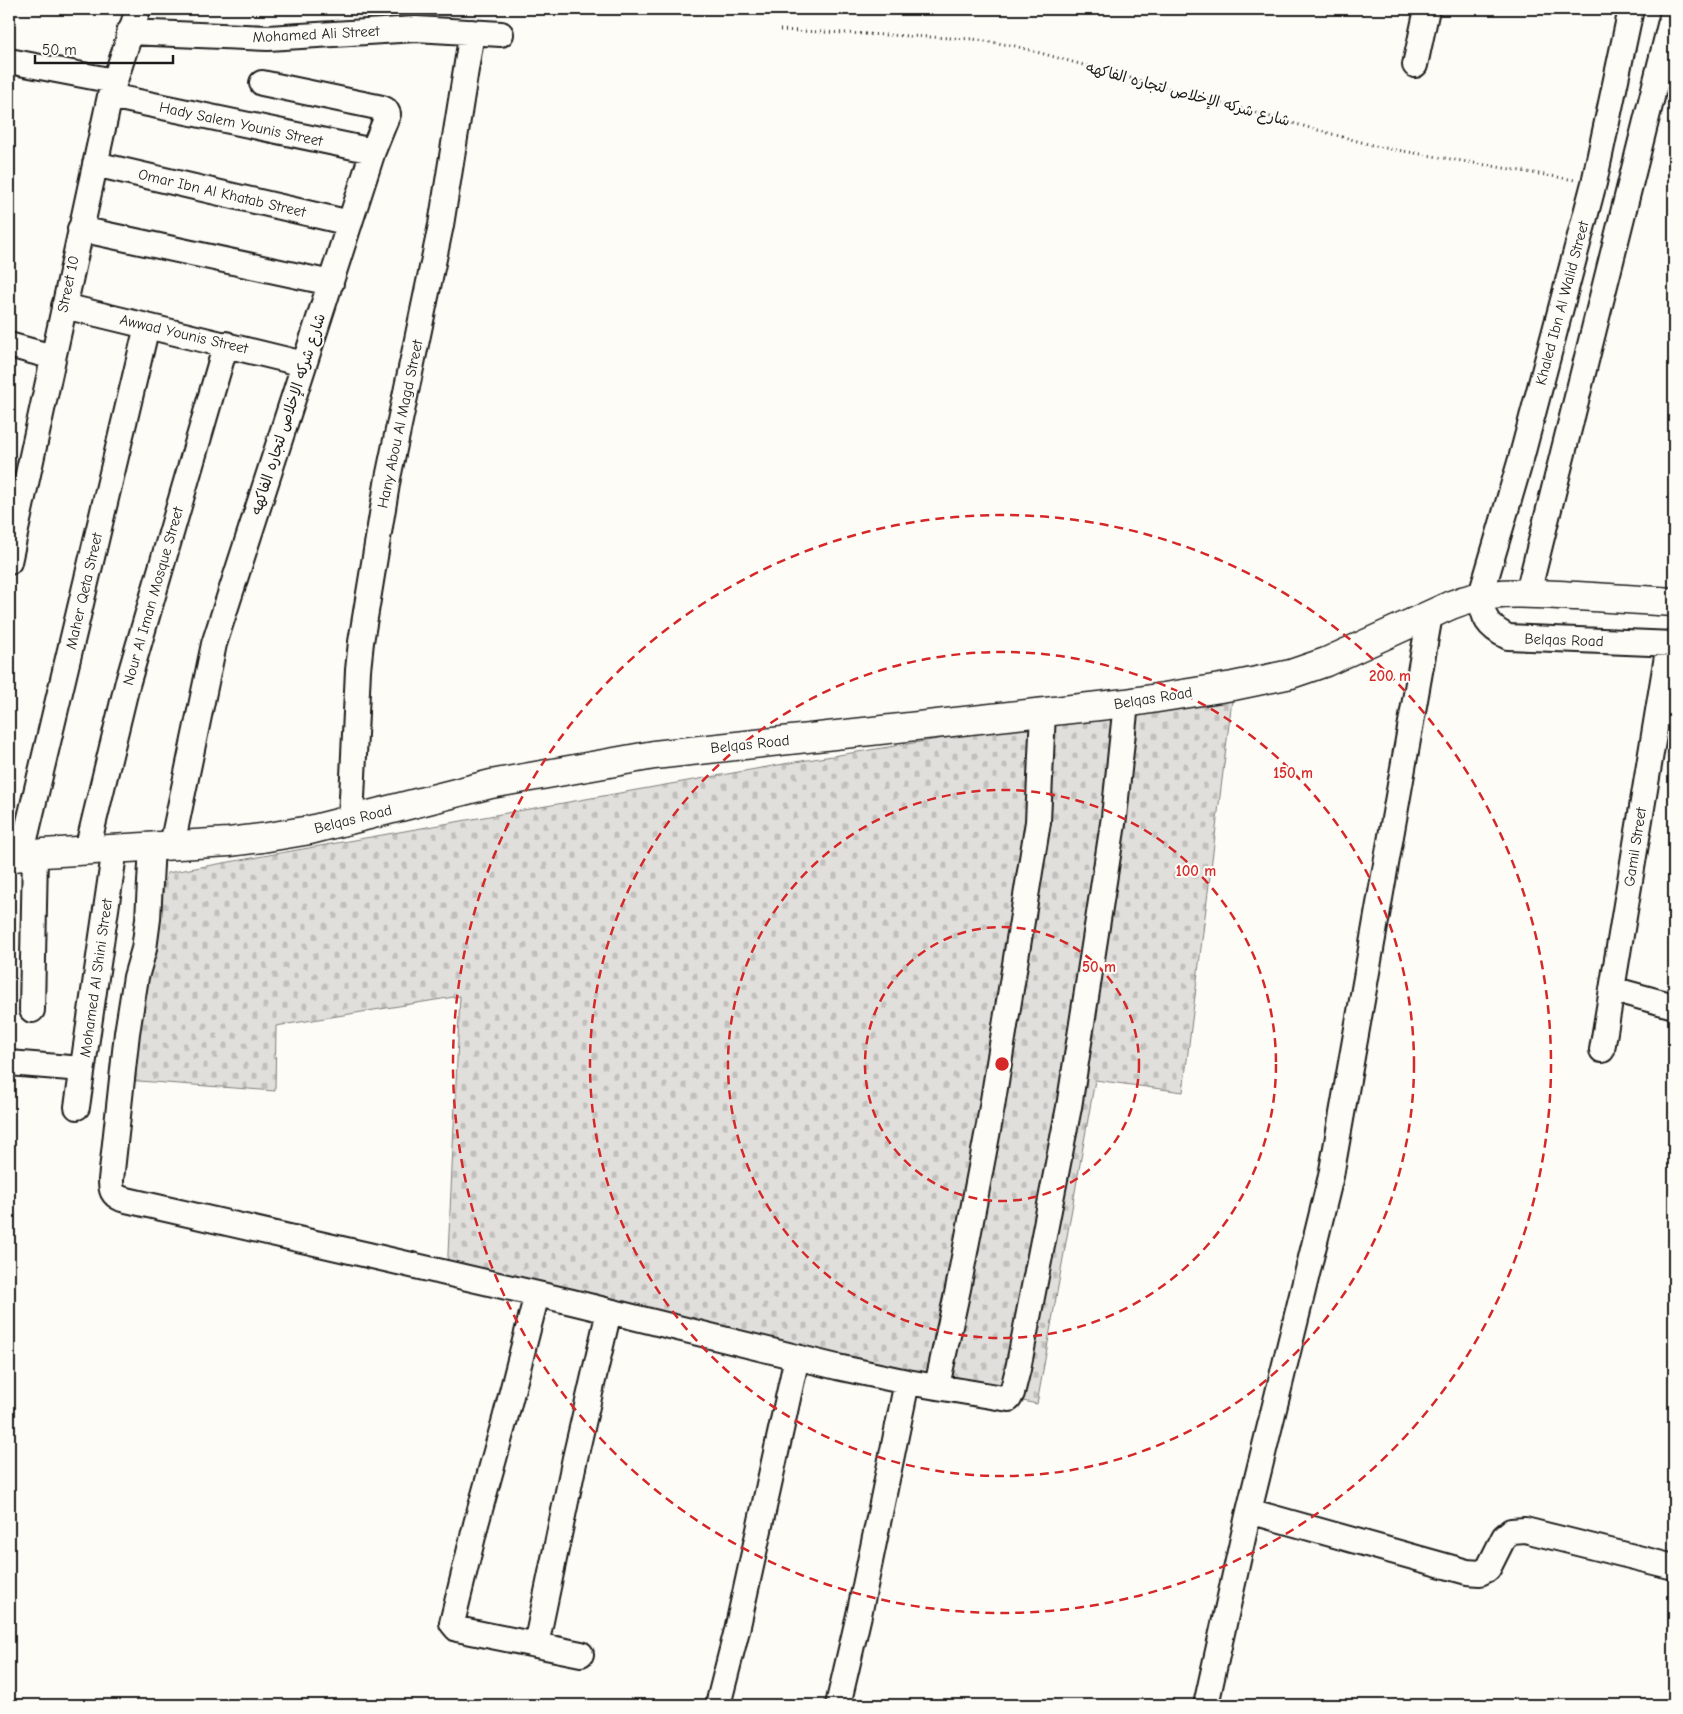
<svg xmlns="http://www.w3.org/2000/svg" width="1683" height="1714" viewBox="0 0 1683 1714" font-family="'Comic Neue','Playpen Sans Arabic',sans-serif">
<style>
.cemetery{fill:url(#cemetery-stones);stroke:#7e7e7c}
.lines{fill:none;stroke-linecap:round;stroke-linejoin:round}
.minor-casing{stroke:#1c1c1c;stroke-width:28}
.major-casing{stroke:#1c1c1c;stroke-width:31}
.path{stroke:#1c1c1c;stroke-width:3;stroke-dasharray:1 4;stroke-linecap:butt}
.minor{stroke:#fdfcf7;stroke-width:24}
.major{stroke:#fdfcf7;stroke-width:28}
.ring{fill:none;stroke:#d62828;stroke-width:2.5;stroke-dasharray:9 6}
.labels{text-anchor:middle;stroke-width:4;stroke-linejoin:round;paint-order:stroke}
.street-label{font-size:15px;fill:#1c1c1c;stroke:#fdfcf7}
.centre{fill:#d62828;stroke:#fdfcf7;stroke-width:2.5}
.ring-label{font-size:15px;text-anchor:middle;font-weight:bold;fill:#d62828;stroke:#fdfcf7;stroke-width:4;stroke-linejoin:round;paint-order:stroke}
</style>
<defs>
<pattern id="cemetery-stones" width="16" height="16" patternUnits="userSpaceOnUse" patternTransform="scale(1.25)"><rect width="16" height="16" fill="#e0dfdb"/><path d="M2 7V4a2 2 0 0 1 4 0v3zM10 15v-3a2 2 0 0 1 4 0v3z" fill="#c0bfbb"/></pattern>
</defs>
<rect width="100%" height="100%" fill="#fdfcf7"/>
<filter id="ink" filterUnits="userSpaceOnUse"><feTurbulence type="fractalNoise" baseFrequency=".02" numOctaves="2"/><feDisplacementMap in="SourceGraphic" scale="10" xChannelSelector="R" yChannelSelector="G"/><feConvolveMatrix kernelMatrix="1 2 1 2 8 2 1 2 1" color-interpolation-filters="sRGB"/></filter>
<g filter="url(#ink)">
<!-- cemetery -->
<path class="cemetery" d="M1233 692 1183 1092 1095 1080 1037 1404 447 1276 460 996 276 1026 275 1091 125 1080 167 873 801 761Z"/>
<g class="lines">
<!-- minor casing -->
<g class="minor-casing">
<path id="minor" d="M1631 9 1594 183 1521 459 1481 595C1482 618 1488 627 1508 637L1674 644
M129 32 268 38 416 29 501 34
M9 61 114 81
M1415 65 1427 9
M110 96 373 151
M95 164 350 223
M80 229 331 283
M64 306 304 364
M9 345 53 357
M9 562 110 96 138 9
M1528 593 1674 9
M351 819 358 670 361 642 388 478 441 225 472 32
M172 845 214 644 373 151 388 114 386 110 382 108 262 83
M152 846 148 919 144 949 136 977 127 1033 111 1180C111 1190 112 1195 122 1199L368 1255 572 1302 837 1367 907 1382 1009 1399 1012 1393 1018 1369 1069 1107 1114 817 1126 703
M87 850 127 685 226 344
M21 856 147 326
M1612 989 1674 1006
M32 1010 35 854
M1602 1050 1669 644
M9 1063 82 1069
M77 1107 115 848
M937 1386 958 1289 989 1125 1038 822 1043 712
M1249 1511 1467 1572 1480 1573 1488 1569 1504 1537 1511 1531 1525 1530 1674 1567
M536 1645 457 1629 452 1623 476 1524 505 1419 537 1294
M581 1654 536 1645 575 1458 609 1311
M718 1705 737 1630 797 1357
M838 1705 859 1615 907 1382
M1206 1705 1249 1511 1331 1176 1430 615"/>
</g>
<!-- major casing -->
<g class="major-casing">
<path id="major" d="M9 858 43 853 229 842 262 838 310 830 491 784 654 755 1126 703 1233 686 1291 674 1326 662 1451 605C1492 588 1535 594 1577 596 1610 598 1642 600 1674 602"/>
</g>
<!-- path -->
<path class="path" d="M780 30 973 39 1015 46 1379 147 1575 180"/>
<!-- minor -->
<use href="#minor" class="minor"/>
<!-- major -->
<use href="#major" class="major"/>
</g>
</g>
<!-- distance rings -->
<g class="ring">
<circle cx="1002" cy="1064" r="137"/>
<circle cx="1002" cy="1064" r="274"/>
<circle cx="1002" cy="1064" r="412"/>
<circle cx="1002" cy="1064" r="549"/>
</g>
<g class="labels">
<!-- street labels -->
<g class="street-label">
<text transform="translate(316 34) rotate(-3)" y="5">Mohamed Ali Street</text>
<text transform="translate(1188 94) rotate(15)" y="5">شارع شركه الإخلاص لتجاره الفاكهه</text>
<text transform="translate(241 124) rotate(12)" y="5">Hady Salem Younis Street</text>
<text transform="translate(222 193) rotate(13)" y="5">Omar Ibn Al Khatab Street</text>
<text transform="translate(68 284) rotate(-78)" y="5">Street 10</text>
<text transform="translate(1562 303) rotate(-75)" y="5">Khaled Ibn Al Walid Street</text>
<text transform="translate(184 334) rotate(13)" y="5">Awwad Younis Street</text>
<text transform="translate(288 414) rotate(-72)" y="5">شارع شركه الإخلاص لتجاره الفاكهه</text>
<text transform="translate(400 424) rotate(-78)" y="5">Hany Abou Al Magd Street</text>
<text transform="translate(84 591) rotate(-77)" y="5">Maher Qeta Street</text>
<text transform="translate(153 596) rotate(-74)" y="5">Nour Al Iman Mosque Street</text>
<text transform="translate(1564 640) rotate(2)" y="5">Belqas Road</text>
<text transform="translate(1153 698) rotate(-9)" y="5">Belqas Road</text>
<text transform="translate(750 744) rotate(-6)" y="5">Belqas Road</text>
<text transform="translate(353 819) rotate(-14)" y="5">Belqas Road</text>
<text transform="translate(1635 847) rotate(-81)" y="5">Gamil Street</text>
<text transform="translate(96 978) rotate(-82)" y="5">Mohamed Al Shini Street</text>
</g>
</g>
<circle cx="1002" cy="1064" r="8" class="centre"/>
<g class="ring-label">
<text x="1390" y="681">200 m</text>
<text x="1293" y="778">150 m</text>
<text x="1196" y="876">100 m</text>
<text x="1099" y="972">50 m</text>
</g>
<!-- margin -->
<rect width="1683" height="1714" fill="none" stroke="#fdfcf7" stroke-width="30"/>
<rect x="15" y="15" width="1653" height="1684" fill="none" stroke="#1c1c1c" stroke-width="2" filter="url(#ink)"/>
<!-- scale -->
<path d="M35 55v8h138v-8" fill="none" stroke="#1c1c1c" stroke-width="2.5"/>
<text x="42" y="55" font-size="15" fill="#1c1c1c" stroke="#fdfcf7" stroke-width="4" paint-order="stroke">50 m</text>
</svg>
